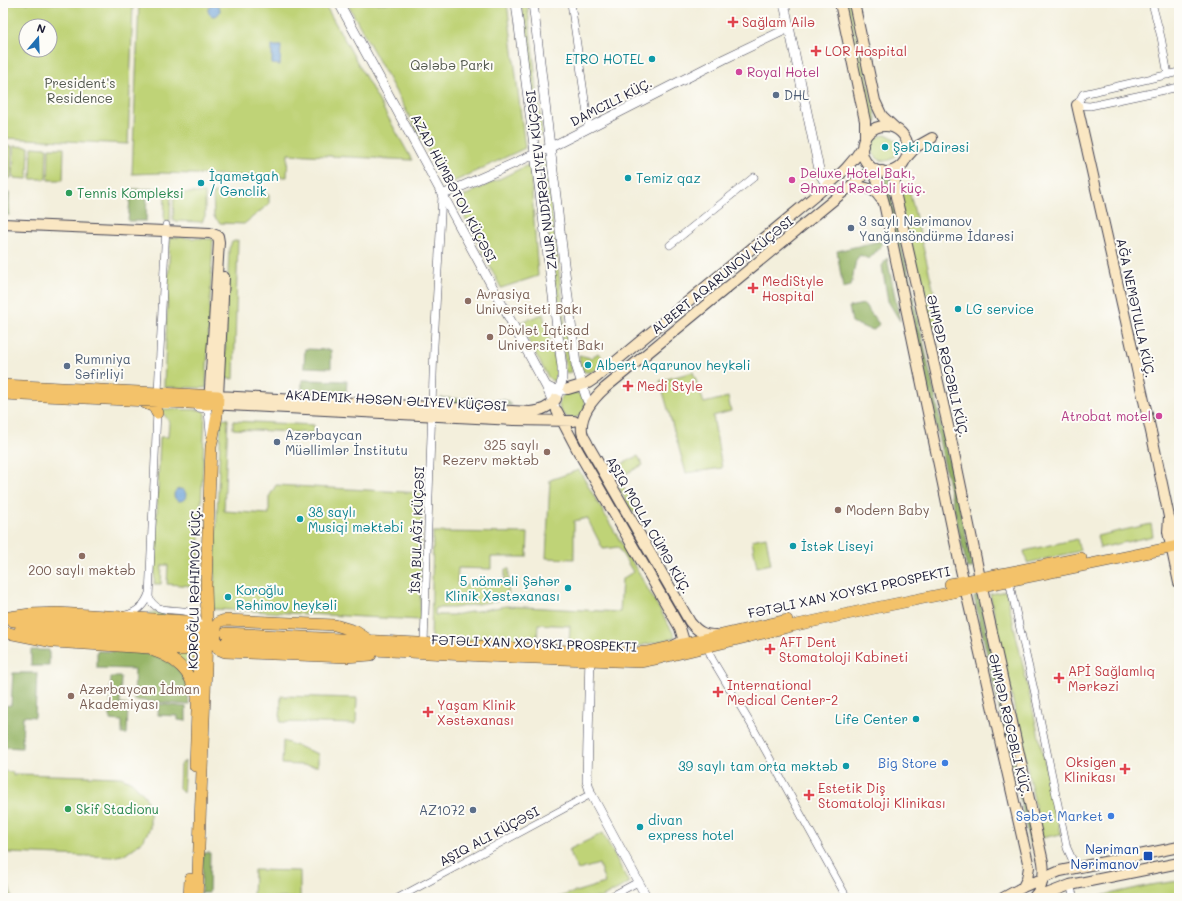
<svg xmlns="http://www.w3.org/2000/svg" width="1182" height="901" viewBox="0 0 1182 901" font-family="Mali,sans-serif">
<style>
.green{fill:#bfd377;stroke:#707a59;fill-rule:evenodd}
.forest{fill:#97b568;stroke:#5c6c52}
.water{fill:#6aa0d7;stroke:#466189}
.lines{fill:none;stroke-linecap:round;stroke-linejoin:round}
.minor-casing{stroke:#414153;stroke-width:8}
.tertiary-casing{stroke:#414153;stroke-width:10}
.secondary-casing{stroke:#414153;stroke-width:12}
.primary-casing{stroke:#414153;stroke-width:12}
.minor{stroke:#fff;stroke-width:7}
.tertiary{stroke:#fff;stroke-width:9}
.secondary{stroke:#fae7c3;stroke-width:10}
.primary{stroke:#f3c26a;stroke-width:11}
.health-dot{fill:#e0444e;stroke:#fdfcf7;stroke-width:1.5}
.culture-dot{fill:#0f9aa8;stroke:#fdfcf7;stroke-width:1.5}
.hotel-dot{fill:#d1479c;stroke:#fdfcf7;stroke-width:1.5}
.service-dot{fill:#5c6f8a;stroke:#fdfcf7;stroke-width:1.5}
.leisure-dot{fill:#2e9e5b;stroke:#fdfcf7;stroke-width:1.5}
.education-dot{fill:#8d6e63;stroke:#fdfcf7;stroke-width:1.5}
.shop-dot{fill:#3f7fe0;stroke:#fdfcf7;stroke-width:1.5}
.transit-dot{fill:#1a4fb4;stroke:#fdfcf7;stroke-width:1.5}
.labels{text-anchor:middle;stroke-width:4;stroke-linejoin:round;paint-order:stroke}
.health-label{font-size:13px;fill:#be3a42;stroke:#fdfcf7;text-anchor:start}
.culture-label{font-size:13px;fill:#0d838f;stroke:#fdfcf7;text-anchor:start}
.park-label{font-size:13px;fill:#51574d;stroke:#fdfcf7}
.hotel-label{font-size:13px;fill:#b23c85;stroke:#fdfcf7;text-anchor:start}
.service-label{font-size:13px;fill:#4e5e75;stroke:#fdfcf7;text-anchor:start}
.street-label{font-size:13px;fill:#22223b;stroke:#fdfcf7}
.leisure-label{font-size:13px;fill:#27864d;stroke:#fdfcf7;text-anchor:start}
.education-label{font-size:13px;fill:#785e54;stroke:#fdfcf7;text-anchor:start}
.shop-label{font-size:13px;fill:#366cbe;stroke:#fdfcf7;text-anchor:end}
.transit-label{font-size:13px;fill:#164399;stroke:#fdfcf7;text-anchor:end}
</style>
<rect width="100%" height="100%" fill="#fdfcf7"/>
<filter id="ink" filterUnits="userSpaceOnUse"><feTurbulence type="fractalNoise" baseFrequency=".025" numOctaves="2"/><feDisplacementMap in="SourceGraphic" scale="8" xChannelSelector="R" yChannelSelector="G"/><feConvolveMatrix kernelMatrix="1 2 1 2 8 2 1 2 1" color-interpolation-filters="sRGB"/></filter>
<filter id="wash" filterUnits="userSpaceOnUse"><feTurbulence type="fractalNoise" baseFrequency=".012" numOctaves="4" result="noise"/><feDisplacementMap in="SourceGraphic" scale="16" xChannelSelector="R" yChannelSelector="G"/><feGaussianBlur stdDeviation="0.9" result="paint"/><feColorMatrix in="noise" values="0 0 0 0 0 0 0 0 0 0 0 0 0 0 0 0 0 1.4 0 .05"/><feComposite in="paint" operator="in"/></filter>
<g filter="url(#wash)">
<rect width="100%" height="100%" fill="#f3efdc"/>
<!-- green -->
<path class="green" d="M3 3H133L128 144 3 138ZM26 26H50V50H26Z
M139 3H324L412 160 288 154 287 177 161 173 132 174Z
M347 3H507L525 148 447 185Z
M521 3H527L542 132 537 138Z
M845 3H851L877 122 870 124Z
M872 148a13 13 0 1 1 26 0a13 13 0 1 1-26 0Z
M3 146H12L11 178H3Z
M14 146 29 147 28 179 13 178Z
M32 147 47 148 46 179H31Z
M49 148H64L63 180H48Z
M545 158 571 372 566 373 540 162Z
M530 164 538 276 501 288 456 200Z
M909 189 942 325 929 328 898 192 903 190Z
M165 192 171 193 170 222 164 221Z
M174 193H205V216L202 222 173 221Z
M213 193 269 195V204L244 224 220 223 214 217Z
M170 237 213 239 206 388 164 387Z
M238 240 234 379 224 378 229 249 232 242Z
M543 314 557 369V376L555 380 552 381 548 377 519 323Z
M598 353 602 357 603 363 593 372H585L581 369 579 355 591 358Z
M693 372 704 403 728 397 731 411 713 416 722 468 686 473 660 381Z
M559 405a13 13 0 1 1 26 0a13 13 0 1 1-26 0Z
M162 409 202 410 205 413 198 582 194 586 167 584 168 565H162L161 584H154L160 437H168L169 422 161 410Z
M221 418 228 419 224 511 269 514V497L276 485 422 493 420 620 213 609Z
M233 421 314 425 313 433 233 429Z
M577 436 684 622 681 624 574 437Z
M638 456 643 465 619 477 614 468Z
M579 470 675 636 674 638 639 646 569 645 570 626 538 624 537 644 431 641 433 532 528 533 527 557H491V569L458 568 457 585 490 586 491 580H505V569H509L508 599 454 608H435V615H453L506 606 620 612 622 579 633 572 618 547 603 549 587 518 574 521V559L546 558 550 480Z
M622 484 638 512H632L619 488Z
M1151 524 1153 536 1100 548 1097 536Z
M766 537 771 564 757 567 752 540Z
M1077 539 1080 551 1027 563 1024 551Z
M1006 591 1061 834 1042 838 990 594Z
M149 612 188 615 195 620 194 679 169 652H191L148 614Z
M281 696 357 698 356 724 280 722Z
M283 741 318 754V766L282 764Z
M185 761 183 793 179 789 180 765Z
M3 771 13 772V776L18 774 121 777 132 782 145 796 150 809V828L143 841 126 854 113 857 9 853 3 849Z
M603 833 629 883 601 898H555L605 883 599 864 578 870 568 850Z
M254 870 300 871V898H253Z
M7 881 12 896 3 898V882Z
M1179 881V898H1092L1150 885Z"/>
<!-- forest -->
<path class="forest" d="M890 178 889 187 973 568H967L882 179Z
M131 189H161V192L147 193 146 221H128Z
M3 193H9V215H3Z
M880 241 882 245 869 259 860 255 856 260 851 286 843 288 837 251Z
M887 258 900 321 888 301 882 266Z
M864 304 879 324 874 330 868 329 852 322 849 307Z
M305 349 331 350V368L304 367Z
M302 380 347 381 346 394 302 393Z
M440 398 505 400 512 405 440 402Z
M979 596 1031 831 1030 844 974 597Z
M31 650H49V666H31Z
M97 651C128 652 173 648 187 683 189 689 188 698 189 705L134 700 135 669 97 668Z
M13 673H37L35 717 23 716 22 748 4 747 3 706 11 705Z
M111 677H121L120 704 128 705 127 734H122V721L110 720Z
M159 704 186 707V721L178 720V716L158 715Z
M203 853H210L209 893H201Z"/>
<!-- water -->
<path class="water" d="M208 10a6 6 0 1 1 12 0a6 6 0 1 1-12 0Z
M272 46H281L280 65 272 64Z
M174 495a6 6 0 1 1 12 0a6 6 0 1 1-12 0Z"/>
</g>
<g filter="url(#ink)">
<g class="lines">
<!-- minor casing -->
<g class="minor-casing">
<path id="minor" d="M571 3 589 128
M1152 3 1161 37 1168 75
M1179 72 1083 94 1077 105 1090 106 1179 87
M670 245 754 177
M158 393 166 225
M198 408 206 409 208 411 210 433
M157 411 149 597C158 623 196 596 200 628
M1009 581 1035 694 1067 848 1072 859 1079 867
M126 615C138 612 145 605 149 593
M424 644 434 346 442 195
M707 646 712 659 752 726 847 898
M1070 885 1074 898
M398 898 591 794
M608 898 638 882"/>
</g>
<!-- tertiary casing -->
<g class="tertiary-casing">
<path id="tertiary" d="M339 3 546 386
M516 3 562 367V381L556 399
M533 3 576 365 587 400
M784 3 820 174 827 186
M442 195 551 147 724 59 789 28
M555 407 546 386 552 389 564 390
M590 654 587 781 591 794 647 898"/>
</g>
<!-- secondary casing -->
<g class="secondary-casing">
<path id="secondary" d="M840 3 865 121V139
M854 3 875 101 882 116 895 128
M1077 105 1152 436 1169 517 1168 532 1179 583
M862 149a23 23 0 1 1 46 0a23 23 0 1 1-46 0Z
M907 157 916 147 932 138
M904 162 896 175 894 188 951 439 980 578 1043 862C1045 876 1043 888 1033 898
M869 165 878 182 884 203 961 570 1029 867 1027 879 1023 887
M848 189C861 185 874 187 881 199
M3 224 210 233 218 236 219 242 209 404 514 420 574 421
M224 277 218 396 530 412C541 411 549 408 556 399
M568 389 588 383 597 377 827 186C841 174 853 163 863 146
M557 411 578 451 680 628 683 638 681 642 675 645
M1169 517 1176 531 1179 543
M716 635C704 635 698 632 690 622L588 445C586 440 582 436 582 431 580 414 594 398 605 388L864 175 872 172 882 171
M1003 898 1023 887 1060 871 1179 847
M1036 898 1070 885 1179 863"/>
</g>
<!-- primary casing -->
<g class="primary-casing">
<path id="primary" d="M3 385 218 396 217 416 211 447 206 585 207 624 206 668 197 898
M3 394 209 404
M143 402 154 407 157 413
M950 584 1081 558
M3 618 30 614 58 613 186 621 190 624 189 646 187 649 183 650 53 642 3 632
M13 621 184 631
M20 630 184 639
M226 633 590 652 632 653 648 652 787 620
M369 640 355 631 335 625 226 620C224 620 221 621 219 622 214 627 215 644 218 649L225 652 346 657 371 655
M226 642 483 656 640 662 660 658 792 626 875 608 1179 546
M154 651C175 658 190 670 195 692
M195 766 200 628
M189 898 190 879"/>
</g>
<!-- minor -->
<use href="#minor" class="minor"/>
<!-- tertiary -->
<use href="#tertiary" class="tertiary"/>
<!-- secondary -->
<use href="#secondary" class="secondary"/>
<!-- primary -->
<use href="#primary" class="primary"/>
</g>
</g>
<!-- markers -->
<g class="health-dot">
<path d="M731 16h4v4h4v4h-4v4h-4v-4h-4v-4h4z"/>
<path d="M814 45h4v4h4v4h-4v4h-4v-4h-4v-4h4z"/>
<path d="M751 282h4v4h4v4h-4v4h-4v-4h-4v-4h4z"/>
<path d="M626 380h4v4h4v4h-4v4h-4v-4h-4v-4h4z"/>
<path d="M768 643h4v4h4v4h-4v4h-4v-4h-4v-4h4z"/>
<path d="M1057 672h4v4h4v4h-4v4h-4v-4h-4v-4h4z"/>
<path d="M716 686h4v4h4v4h-4v4h-4v-4h-4v-4h4z"/>
<path d="M426 706h4v4h4v4h-4v4h-4v-4h-4v-4h4z"/>
<path d="M1123 763h4v4h4v4h-4v4h-4v-4h-4v-4h4z"/>
<path d="M807 789h4v4h4v4h-4v4h-4v-4h-4v-4h4z"/>
</g>
<g class="culture-dot">
<circle cx="652" cy="59" r="4"/>
<circle cx="885" cy="147" r="4"/>
<circle cx="628" cy="178" r="4"/>
<circle cx="201" cy="183" r="4"/>
<circle cx="958" cy="309" r="4"/>
<circle cx="588" cy="365" r="4"/>
<circle cx="300" cy="519" r="4"/>
<circle cx="793" cy="546" r="4"/>
<circle cx="568" cy="588" r="4"/>
<circle cx="228" cy="597" r="4"/>
<circle cx="916" cy="719" r="4"/>
<circle cx="846" cy="766" r="4"/>
<circle cx="640" cy="827" r="4"/>
</g>
<g class="hotel-dot">
<circle cx="739" cy="72" r="4"/>
<circle cx="792" cy="180" r="4"/>
<circle cx="1159" cy="416" r="4"/>
</g>
<g class="service-dot">
<circle cx="776" cy="95" r="4"/>
<circle cx="851" cy="228" r="4"/>
<circle cx="67" cy="366" r="4"/>
<circle cx="277" cy="442" r="4"/>
<circle cx="473" cy="810" r="4"/>
</g>
<g class="leisure-dot">
<circle cx="69" cy="193" r="4"/>
<circle cx="68" cy="809" r="4"/>
</g>
<g class="education-dot">
<circle cx="468" cy="301" r="4"/>
<circle cx="490" cy="337" r="4"/>
<circle cx="547" cy="452" r="4"/>
<circle cx="838" cy="510" r="4"/>
<circle cx="82" cy="556" r="4"/>
<circle cx="71" cy="696" r="4"/>
</g>
<g class="shop-dot">
<circle cx="945" cy="763" r="4"/>
<circle cx="1111" cy="816" r="4"/>
</g>
<rect class="transit-dot" x="1143" y="851" width="10" height="10" rx="2"/>
<g class="labels">
<!-- health labels -->
<g class="health-label">
<text x="742" y="27">Sağlam Ailə</text>
<text x="825" y="56">LOR Hospital</text>
<text x="762" y="286">MediStyle<tspan x="762" dy="15">Hospital</tspan></text>
<text x="637" y="391">Medi Style</text>
<text x="779" y="647">AFT Dent<tspan x="779" dy="15">Stomatoloji Kabineti</tspan></text>
<text x="1068" y="676">APİ Sağlamlıq<tspan x="1068" dy="15">Mərkəzi</tspan></text>
<text x="727" y="690">International<tspan x="727" dy="15">Medical Center-2</tspan></text>
<text x="437" y="710">Yaşam Klinik<tspan x="437" dy="15">Xəstəxanası</tspan></text>
<text x="1116" y="767" text-anchor="end">Oksigen<tspan x="1116" dy="15">Klinikası</tspan></text>
<text x="818" y="793">Estetik Diş<tspan x="818" dy="15">Stomatoloji Klinikası</tspan></text>
</g>
<!-- culture labels -->
<g class="culture-label">
<text x="644" y="64" text-anchor="end">ETRO HOTEL</text>
<text x="893" y="152">Şəki Dairəsi</text>
<text x="209" y="181">İqamətgah<tspan x="209" dy="15">/ Gənclik</tspan></text>
<text x="636" y="183">Temiz qaz</text>
<text x="966" y="314">LG service</text>
<text x="596" y="370">Albert Aqarunov heykəli</text>
<text x="308" y="517">38 saylı<tspan x="308" dy="15">Musiqi məktəbi</tspan></text>
<text x="801" y="551">İstək Liseyi</text>
<text x="560" y="586" text-anchor="end">5 nömrəli Şəhər<tspan x="560" dy="15">Klinik Xəstəxanası</tspan></text>
<text x="236" y="595">Koroğlu<tspan x="236" dy="15">Rəhimov heykəli</tspan></text>
<text x="908" y="724" text-anchor="end">Life Center</text>
<text x="838" y="771" text-anchor="end">39 saylı tam orta məktəb</text>
<text x="648" y="825">divan<tspan x="648" dy="15">express hotel</tspan></text>
</g>
<!-- park labels -->
<g class="park-label">
<text x="452" y="70">Qələbə Parkı</text>
<text x="80" y="88">President's<tspan x="80" dy="15">Residence</tspan></text>
</g>
<!-- hotel labels -->
<g class="hotel-label">
<text x="747" y="77">Royal Hotel</text>
<text x="800" y="178">Deluxe Hotel Bakı,<tspan x="800" dy="15">Əhməd Rəcəbli küç.</tspan></text>
<text x="1151" y="421" text-anchor="end">Atrobat motel</text>
</g>
<!-- service labels -->
<g class="service-label">
<text x="784" y="100">DHL</text>
<text x="859" y="226">3 saylı Nərimanov<tspan x="859" dy="15">Yanğınsöndürmə İdarəsi</tspan></text>
<text x="75" y="364">Rumıniya<tspan x="75" dy="15">Səfirliyi</tspan></text>
<text x="285" y="440">Azərbaycan<tspan x="285" dy="15">Müəllimlər İnstitutu</tspan></text>
<text x="465" y="815" text-anchor="end">AZ1072</text>
</g>
<!-- street labels -->
<g class="street-label">
<text transform="translate(611 102) rotate(-27)" y="5">DAMCILI KÜÇ.</text>
<text transform="translate(541 180) rotate(-97)" y="5">ZAUR NUDIRƏLIYEV KÜÇƏSI</text>
<text transform="translate(454 188) rotate(62)" y="5">AZAD HÜMBƏTOV KÜÇƏSI</text>
<text transform="translate(722 275) rotate(-39)" y="5">ALBERT AQARUNOV KÜÇƏSI</text>
<text transform="translate(1136 308) rotate(78)" y="5">AĞA NEMƏTULLA KÜÇ.</text>
<text transform="translate(948 366) rotate(77)" y="5">ƏHMƏD RƏCƏBLI KÜÇ.</text>
<text transform="translate(396 400) rotate(3)" y="5">AKADEMIK HƏSƏN ƏLIYEV KÜÇƏSI</text>
<text transform="translate(649 525) rotate(60)" y="5">AŞIQ MOLLA CÜMƏ KÜÇ.</text>
<text transform="translate(417 530) rotate(-88)" y="5">İSA BULAĞI KÜÇƏSI</text>
<text transform="translate(194 588) rotate(-89)" y="5">KOROĞLU RƏHIMOV KÜÇ.</text>
<text transform="translate(849 592) rotate(-12)" y="5">FƏTƏLI XAN XOYSKI PROSPEKTI</text>
<text transform="translate(534 643) rotate(2)" y="5">FƏTƏLI XAN XOYSKI PROSPEKTI</text>
<text transform="translate(1010 725) rotate(77)" y="5">ƏHMƏD RƏCƏBLI KÜÇ.</text>
<text transform="translate(489 836) rotate(-28)" y="5">AŞIQ ALI KÜÇƏSI</text>
</g>
<!-- leisure labels -->
<g class="leisure-label">
<text x="77" y="198">Tennis Kompleksi</text>
<text x="76" y="814">Skif Stadionu</text>
</g>
<!-- education labels -->
<g class="education-label">
<text x="476" y="299">Avrasiya<tspan x="476" dy="15">Universiteti Bakı</tspan></text>
<text x="498" y="335">Dövlət İqtisad<tspan x="498" dy="15">Universiteti Bakı</tspan></text>
<text x="539" y="450" text-anchor="end">325 saylı<tspan x="539" dy="15">Rezerv məktəb</tspan></text>
<text x="846" y="515">Modern Baby</text>
<text x="82" y="575" text-anchor="middle">200 saylı məktəb</text>
<text x="79" y="694">Azərbaycan İdman<tspan x="79" dy="15">Akademiyası</tspan></text>
</g>
<!-- shop labels -->
<g class="shop-label">
<text x="937" y="768">Big Store</text>
<text x="1103" y="821">Səbət Market</text>
</g>
<!-- transit labels -->
<g class="transit-label">
<text x="1139" y="854">Nəriman<tspan x="1139" dy="15">Nərimanov</tspan></text>
</g>
</g>
<!-- margin -->
<rect width="1182" height="901" fill="none" stroke="#fdfcf7" stroke-width="16"/>
<!-- north arrow -->
<g transform="translate(38 38) rotate(19)"><circle r="19" fill="#fdfcf7" stroke="#a5a5ac"/>
<path d="M0-3L7 15L0 10L-7 15Z" fill="#1f6fb2"/>
<text y="-6" font-size="11" font-weight="bold" text-anchor="middle" fill="#22223b">N</text>
</g>
</svg>
